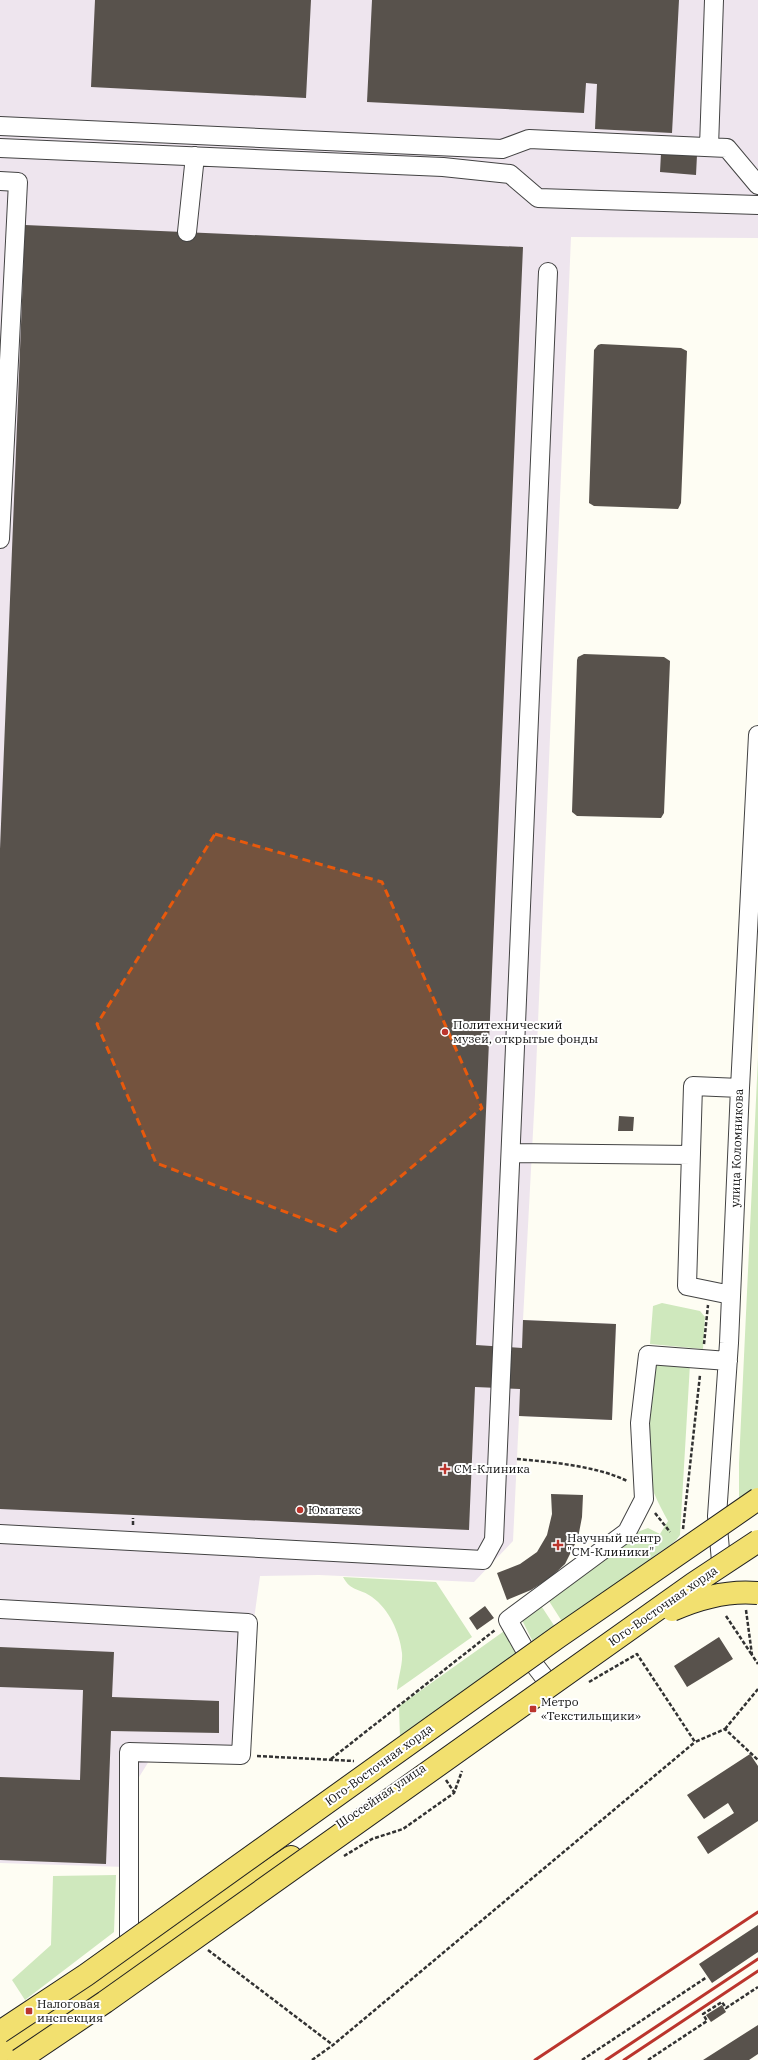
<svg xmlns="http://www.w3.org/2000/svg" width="758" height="2060" viewBox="0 0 758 2060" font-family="'IBM Plex Serif',serif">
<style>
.industrial{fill:#eee5ee}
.green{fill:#cfe8bd}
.building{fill:#58524c}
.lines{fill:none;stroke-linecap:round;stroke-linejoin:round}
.minor-casing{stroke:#434343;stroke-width:20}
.major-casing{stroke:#212121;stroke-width:24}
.path{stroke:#323232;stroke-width:2.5;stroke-dasharray:4 2;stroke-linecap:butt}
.minor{stroke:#fff;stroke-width:18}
.major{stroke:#f2e06f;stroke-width:22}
.rail{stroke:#bb352d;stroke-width:3}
.major-bridge-casing{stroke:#212121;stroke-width:24;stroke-linecap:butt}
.major-bridge{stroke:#f2e06f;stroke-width:22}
.marked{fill:#e8590c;fill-opacity:0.2;stroke:#e8590c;stroke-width:3;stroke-dasharray:8 5;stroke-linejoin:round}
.poi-dot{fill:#bb352d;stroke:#fff;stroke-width:1.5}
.labels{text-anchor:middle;stroke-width:4;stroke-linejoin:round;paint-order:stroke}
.poi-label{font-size:12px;fill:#101010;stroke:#fff;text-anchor:start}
.street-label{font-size:12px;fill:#101010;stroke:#fff}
</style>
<rect width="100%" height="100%" fill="#fefdf3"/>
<!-- industrial -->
<path class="industrial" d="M0 0H758V238L571 237 535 1094 523 1320 616 1324 612 1420 519 1416 513 1541 474 1582 319 1575 260 1576 250 1648 242 1760 154 1753 136 1782 125 1867 0 1863Z"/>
<!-- green -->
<path class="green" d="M758 1057V1495L739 1503V1463Z
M662 1303 700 1311 705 1317 703 1349 650 1344 653 1306Z
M663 1362 690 1364 680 1535C672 1548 655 1551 648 1564L563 1623 547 1598 640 1531 648 1528 660 1534 668 1521C658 1503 648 1484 646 1462L652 1373 657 1365Z
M343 1577 436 1582 472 1637 397 1690C398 1678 403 1664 402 1653 400 1633 389 1609 372 1597 360 1588 351 1592 343 1577Z
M540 1604 557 1630 535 1646 520 1616Z
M507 1629 521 1656 400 1738 399 1706Z
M116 1875 114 1932 25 2000 12 1980 51 1945 53 1876Z"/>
<!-- building -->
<path class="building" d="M95 0H311L306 98 91 87Z
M372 0H679L672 133 595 129 597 84 586 83 584 113 367 102Z
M661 153 697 155 696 175 660 172Z
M25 225 523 247 476 1345 522 1348 523 1320 616 1324 612 1420 519 1416 520 1389 475 1387 469 1530 0 1509V849Z
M601 344 681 348 687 351 681 503 678 509 594 506 589 503 594 350 598 345Z
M584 654 664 657 670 661 664 813 661 818 577 816 572 812 577 660 578 657Z
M619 1116 634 1117 633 1131H618Z
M551 1494 583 1495 582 1517 578 1538 565 1564 550 1578 531 1590 507 1600 497 1573 520 1564 537 1552 547 1535 552 1514Z
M485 1606 494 1618 477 1630 469 1618Z
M719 1637 733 1659 687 1687 674 1666Z
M0 1647 114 1652 112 1697 219 1701V1733L111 1731 106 1864 0 1860V1777L80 1780 83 1690 0 1687Z
M750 1754 758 1766V1821L708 1854 697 1837 734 1813 728 1803 704 1819 687 1795Z
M758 1925V1952L712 1983 699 1964Z
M722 2005 726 2012 711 2022 706 2015Z
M758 2025V2054L749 2060H703Z"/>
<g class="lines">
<!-- minor casing -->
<g class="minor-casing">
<path id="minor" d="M0 126 502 149 529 139 727 148 758 185
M709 147 714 0
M0 148 443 167 510 174 538 198 758 205
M0 181 18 182 0 539
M187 232 195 156
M511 1153 691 1155
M731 1295 687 1286 693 1086 740 1088
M0 1534 483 1560 494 1540 548 272
M721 1561 717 1516 729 1343 740 1088 758 735
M0 1609 248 1623 241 1755 129 1752V1954
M547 1681 530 1659 508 1620 627 1532 644 1499 640 1423 648 1355 728 1361"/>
</g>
<!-- major casing -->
<g class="major-casing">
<path id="major" d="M0 2052 291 1857"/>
</g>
<!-- path -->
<path class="path" d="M704 1344 708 1305
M517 1459C551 1462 597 1466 627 1481
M655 1513 670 1532
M133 1525V1518
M683 1529 700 1375
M746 1610 752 1655 758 1664
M726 1616 752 1655
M589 1682 637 1654 695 1742 725 1729 758 1760
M725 1729 758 1689
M257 1756 354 1761
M331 1759 495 1630
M446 1780 454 1792
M344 1856 372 1839 403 1829 454 1793 462 1771
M208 1950 333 2045
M312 2060 333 2045 695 1742
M582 2060 707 1977
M648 2060 707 2021 703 2014 722 2002 726 2008 758 1987"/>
<!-- minor -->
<use href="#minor" class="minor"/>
<!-- major -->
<use href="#major" class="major"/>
<!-- rail -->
<path class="rail" d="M535 2060 758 1912
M606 2060 758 1959
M624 2060 758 1971"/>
<!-- major-bridge casing -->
<g class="major-bridge-casing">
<path id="major-bridge" d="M672 1610C699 1598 728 1590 758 1593
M0 2032 86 1975 558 1637 758 1499
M19 2060 105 2002 693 1584 758 1541"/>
</g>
<!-- major-bridge -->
<use href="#major-bridge" class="major-bridge"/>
</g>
<!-- marked area -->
<path class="marked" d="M215 834 382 882 482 1108 336 1231 156 1163 97 1024Z"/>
<!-- markers -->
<g class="poi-dot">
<circle cx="445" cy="1032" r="4"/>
<path d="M443 1463h4v4h4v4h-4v4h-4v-4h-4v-4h4z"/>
<circle cx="300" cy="1510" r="4"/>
<path d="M556 1539h4v4h4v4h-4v4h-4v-4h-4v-4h4z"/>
<rect x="529" y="1705" width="8" height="8" rx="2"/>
<rect x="25" y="2007" width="8" height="8" rx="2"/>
</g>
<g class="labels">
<!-- poi labels -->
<g class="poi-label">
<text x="453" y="1029">Политехнический<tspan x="453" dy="14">музей, открытые фонды</tspan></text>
<text x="454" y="1473">СМ-Клиника</text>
<text x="308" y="1514">Юматекс</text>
<text x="567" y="1542">Научный центр<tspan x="567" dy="14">"СМ-Клиники"</tspan></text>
<text x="541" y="1706">Метро<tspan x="541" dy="14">«Текстильщики»</tspan></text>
<text x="37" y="2008">Налоговая<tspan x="37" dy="14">инспекция</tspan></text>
</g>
<!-- street labels -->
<g class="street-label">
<text transform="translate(737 1148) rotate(-88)" y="4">улица Коломникова</text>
<text transform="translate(663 1606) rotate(-35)" y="4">Юго-Восточная хорда</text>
<text transform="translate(379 1765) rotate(-36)" y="4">Юго-Восточная хорда</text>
<text transform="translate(381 1796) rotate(-34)" y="4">Шоссейная улица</text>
</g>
</g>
</svg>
